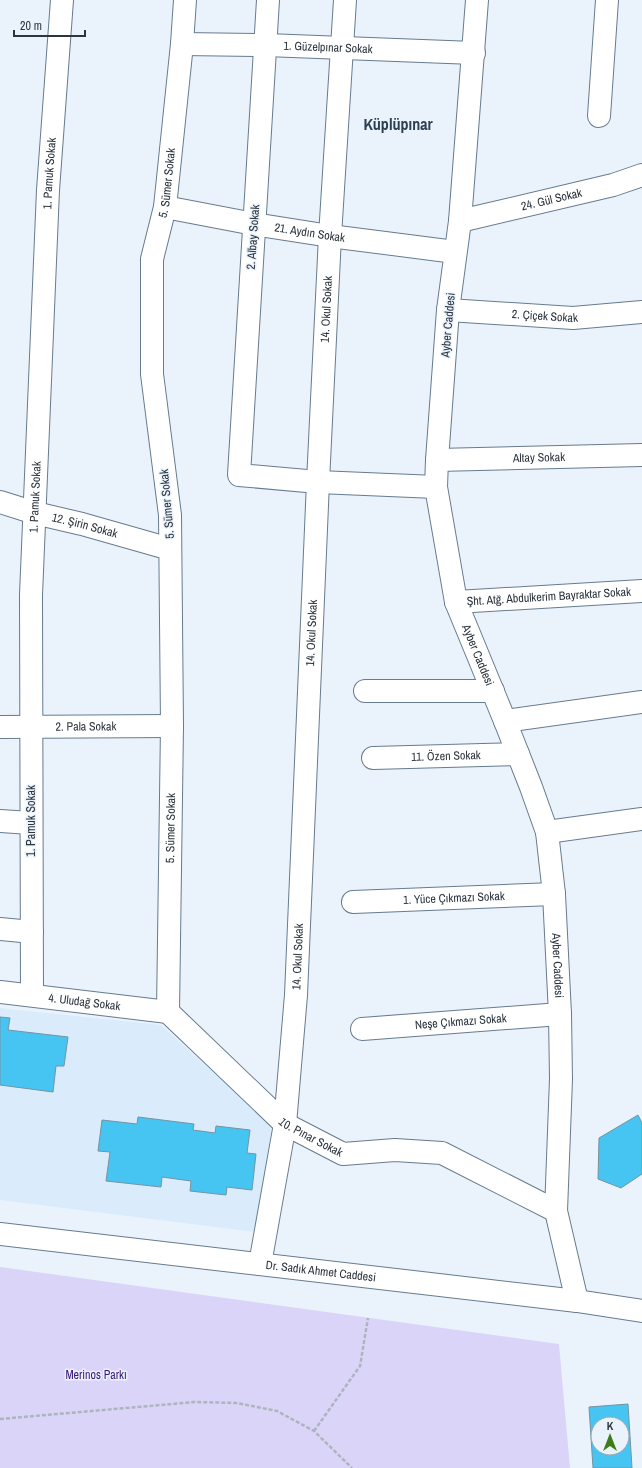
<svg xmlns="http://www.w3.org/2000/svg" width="642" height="1468" viewBox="0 0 642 1468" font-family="'Archivo Narrow',sans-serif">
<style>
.built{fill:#daebfc}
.green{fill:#dad5f8}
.building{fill:#47c5f2;stroke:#7593a0;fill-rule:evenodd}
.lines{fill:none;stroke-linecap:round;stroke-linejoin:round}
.minor-casing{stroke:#667b8e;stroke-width:24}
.major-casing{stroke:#667b8e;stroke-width:24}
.path{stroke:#acb5be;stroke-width:2.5;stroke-dasharray:4 2;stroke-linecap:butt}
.minor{stroke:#fff;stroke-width:22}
.major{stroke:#fff;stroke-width:22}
.labels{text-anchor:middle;stroke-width:3;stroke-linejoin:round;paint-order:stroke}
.street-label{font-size:12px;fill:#2c343d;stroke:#eaf3fc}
.park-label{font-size:12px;fill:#3b167b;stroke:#eaf3fc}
.district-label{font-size:16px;font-weight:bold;fill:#2c3f50;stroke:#eaf3fc}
</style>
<rect width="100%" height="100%" fill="#eaf3fc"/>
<!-- built -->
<path class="built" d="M0 1008 161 1025 272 1126 255 1232 0 1200Z"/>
<!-- green -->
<path class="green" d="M0 1267 559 1344 570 1468H0Z"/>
<!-- building -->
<path class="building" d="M0 1017 10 1018 8 1030 68 1037 64 1066H56L53 1092 0 1085Z
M638 1115 642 1123V1174L621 1188 598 1179 599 1138Z
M138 1117 194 1124 193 1130 215 1133 216 1126 250 1130 247 1153 256 1154 252 1190 227 1187 226 1195 190 1191 191 1181 162 1177 161 1187 106 1181 110 1152 98 1151 102 1120 137 1124Z
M628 1404 632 1468H593L589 1407ZM598 1424H622V1448H598Z"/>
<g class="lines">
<!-- minor casing -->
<g class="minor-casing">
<g id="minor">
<path d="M268 0 239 475 318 482 436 487"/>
<path id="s1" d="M182 44 266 45 474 53"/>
<path d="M599 116 607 0"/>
<path id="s2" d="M165 207 254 224 330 236 455 252"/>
<path id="s3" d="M460 221 613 185 642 175"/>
<path id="s4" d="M448 310 573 318 642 312"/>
<path id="s5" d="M437 460 642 455"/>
<path id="s6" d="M0 502 35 513 82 524 170 549"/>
<path id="s7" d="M456 602 642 591"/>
<path d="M365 691H493"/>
<path d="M505 721 642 702"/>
<path id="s8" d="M0 727 172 726"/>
<path id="s9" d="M373 758 518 754"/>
<path d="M0 821 31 823"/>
<path d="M547 832 642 819"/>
<path id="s10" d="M353 902 554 894"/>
<path d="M0 929 32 932"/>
<path id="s11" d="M0 992 168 1012"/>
<path id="s12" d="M32 995 31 595 48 190 62 0"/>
<path id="s13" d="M168 1012 172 726 170 515 152 374V259L165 207 182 44 185 0"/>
<path id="s14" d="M168 1012 285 1124 343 1154 395 1150 442 1153 556 1211"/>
<path id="s15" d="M362 1029 560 1014"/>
<path id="s16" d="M260 1264 285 1124 296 995 318 482 330 236 345 0"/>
</g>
</g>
<!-- major casing -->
<g class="major-casing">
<g id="major">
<path id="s17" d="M477 0 460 221 448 310 437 460 436 487 456 602 505 721 531 787 547 832 554 894 560 1014 561 1079 556 1211 577 1301"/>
<path id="s18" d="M0 1234 577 1301 642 1311"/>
</g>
</g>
<!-- path -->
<path class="path" d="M0 1419 195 1402 237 1403 277 1411 314 1431 352 1468
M314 1431 360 1366 368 1318"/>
<!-- minor -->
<use href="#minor" class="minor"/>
<!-- major -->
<use href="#major" class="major"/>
</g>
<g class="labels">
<!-- street labels -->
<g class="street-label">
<text dy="4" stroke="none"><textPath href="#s1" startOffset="146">1. Güzelpınar Sokak</textPath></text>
<text dy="4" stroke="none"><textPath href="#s12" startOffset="822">1. Pamuk Sokak</textPath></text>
<text dy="4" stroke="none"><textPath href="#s13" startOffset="832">5. Sümer Sokak</textPath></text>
<text dy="4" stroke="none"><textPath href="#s3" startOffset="94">24. Gül Sokak</textPath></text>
<text dy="4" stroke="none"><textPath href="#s2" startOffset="147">21. Aydın Sokak</textPath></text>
<text transform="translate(253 237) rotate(-86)" y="4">2. Albay Sokak</text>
<text dy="4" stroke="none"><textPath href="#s16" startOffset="958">14. Okul Sokak</textPath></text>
<text dy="4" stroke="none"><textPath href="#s4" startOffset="97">2. Çiçek Sokak</textPath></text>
<text transform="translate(448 325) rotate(-85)" y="4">Ayber Caddesi</text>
<text dy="4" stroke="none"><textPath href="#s5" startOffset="102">Altay Sokak</textPath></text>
<text dy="4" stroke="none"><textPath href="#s12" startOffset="498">1. Pamuk Sokak</textPath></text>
<text transform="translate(167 504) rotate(-95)" y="4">5. Sümer Sokak</text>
<text dy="4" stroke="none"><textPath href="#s6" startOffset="88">12. Şirin Sokak</textPath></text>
<text dy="4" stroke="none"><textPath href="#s7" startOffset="93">Şht. Atğ. Abdulkerim Bayraktar Sokak</textPath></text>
<text dy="4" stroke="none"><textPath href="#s16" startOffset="634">14. Okul Sokak</textPath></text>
<text dy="4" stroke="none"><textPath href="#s17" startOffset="663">Ayber Caddesi</textPath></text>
<text dy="4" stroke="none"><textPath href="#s8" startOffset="86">2. Pala Sokak</textPath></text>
<text dy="4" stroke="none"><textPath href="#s9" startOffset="73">11. Özen Sokak</textPath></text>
<text transform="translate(31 821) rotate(-90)" y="4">1. Pamuk Sokak</text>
<text dy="4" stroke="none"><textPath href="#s13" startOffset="184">5. Sümer Sokak</textPath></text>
<text dy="4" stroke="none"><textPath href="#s10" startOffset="101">1. Yüce Çıkmazı Sokak</textPath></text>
<text dy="4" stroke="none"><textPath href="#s16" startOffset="310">14. Okul Sokak</textPath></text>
<text dy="4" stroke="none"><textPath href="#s17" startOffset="987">Ayber Caddesi</textPath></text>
<text dy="4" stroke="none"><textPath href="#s11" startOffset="85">4. Uludağ Sokak</textPath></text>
<text dy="4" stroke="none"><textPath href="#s15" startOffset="99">Neşe Çıkmazı Sokak</textPath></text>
<text dy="4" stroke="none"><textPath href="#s14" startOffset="191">10. Pınar Sokak</textPath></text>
<text dy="4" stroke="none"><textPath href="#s18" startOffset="323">Dr. Sadık Ahmet Caddesi</textPath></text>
</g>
<!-- park labels -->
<g class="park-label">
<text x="96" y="1379">Merinos Parkı</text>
</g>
<!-- district labels -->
<g class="district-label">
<text x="398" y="130">Küplüpınar</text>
</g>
</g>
<!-- north arrow -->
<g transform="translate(610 1436)"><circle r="19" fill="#eaf3fc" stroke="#9ea7b0"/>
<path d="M0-3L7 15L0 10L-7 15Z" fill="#3c7c1b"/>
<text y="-6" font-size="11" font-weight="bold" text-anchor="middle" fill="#2c343d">K</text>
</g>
<!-- scale -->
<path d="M14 30v6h71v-6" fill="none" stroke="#2c343d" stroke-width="2"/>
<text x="20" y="30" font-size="12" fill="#2c343d" stroke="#eaf3fc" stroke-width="3" paint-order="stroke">20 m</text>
</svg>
